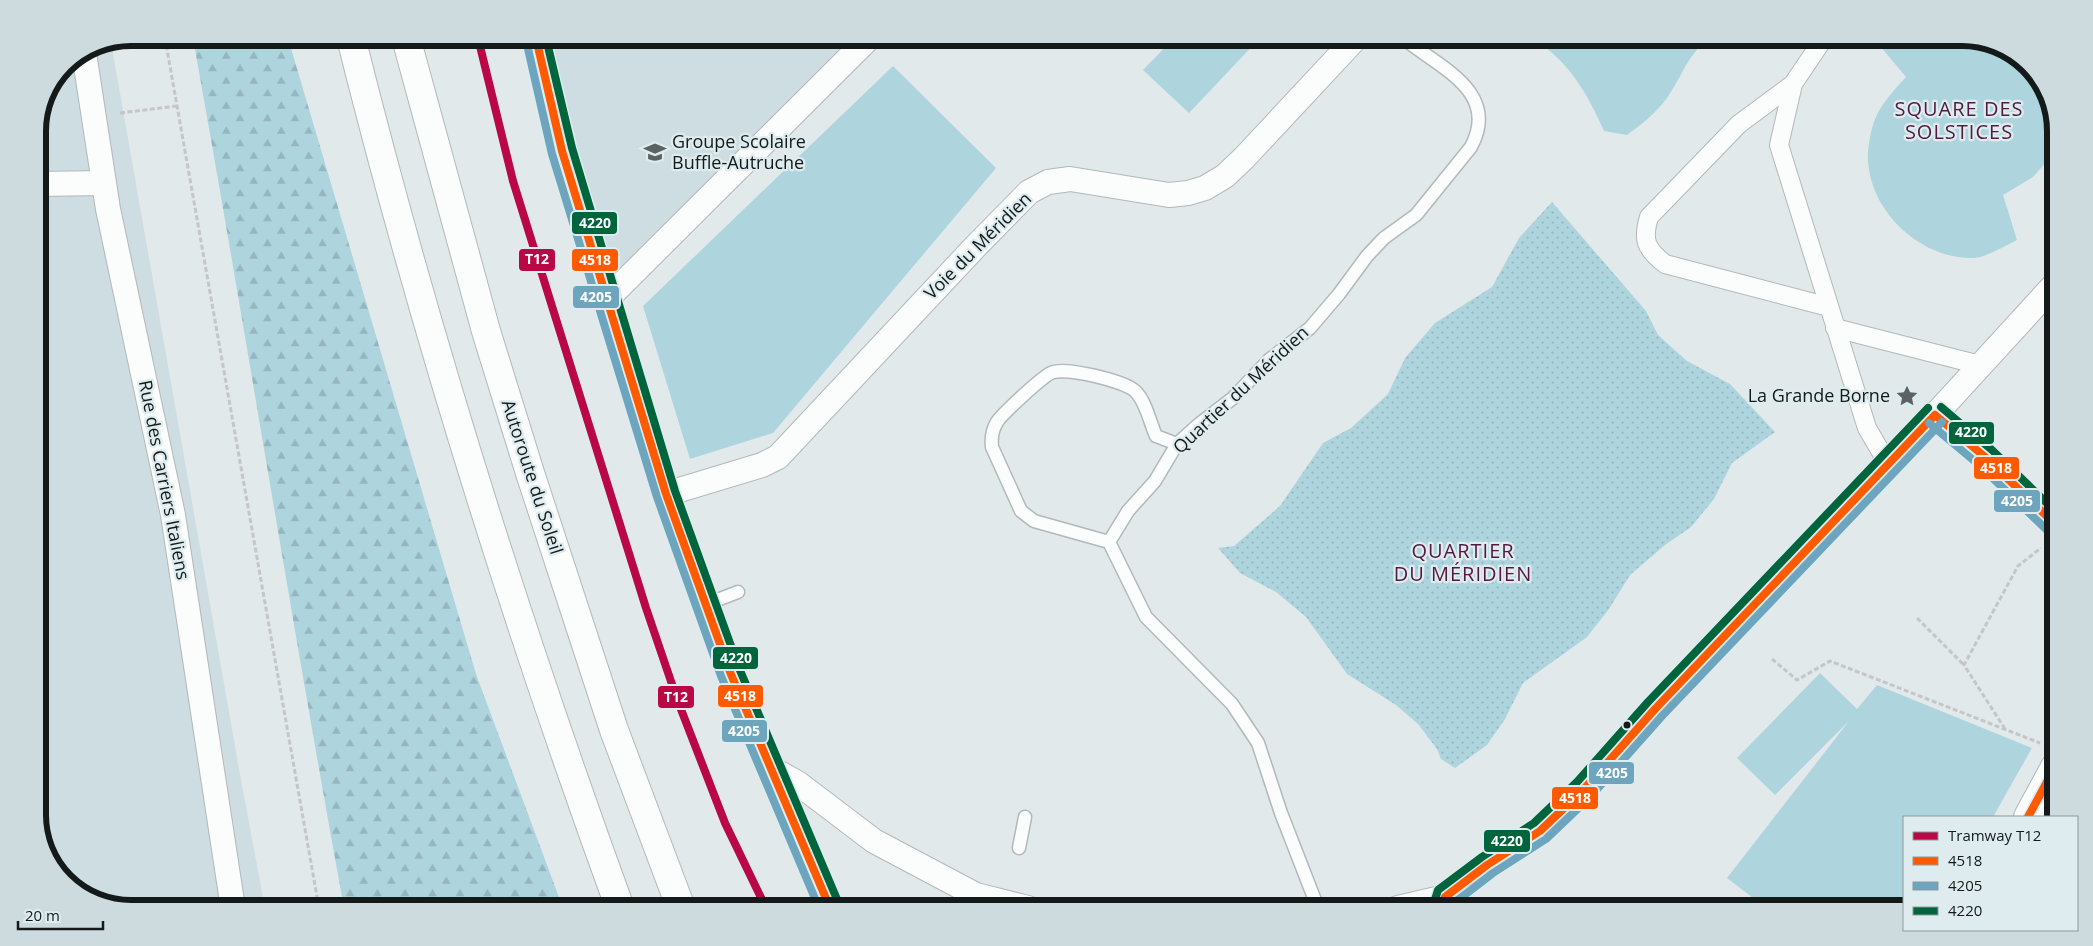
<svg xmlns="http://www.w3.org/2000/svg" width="2093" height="946" viewBox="0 0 2093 946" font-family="'Open Sans',sans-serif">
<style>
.built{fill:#cedde1}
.green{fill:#aed5de}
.forest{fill:url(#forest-firs)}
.garden{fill:url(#garden-dots)}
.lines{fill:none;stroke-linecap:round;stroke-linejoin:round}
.service-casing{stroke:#b3b8ba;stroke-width:15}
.pedestrian-casing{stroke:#b3b8ba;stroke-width:20}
.minor-casing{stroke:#b3b8ba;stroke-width:26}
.primary-casing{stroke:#b3b8ba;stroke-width:30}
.motorway-casing{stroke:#b3b8ba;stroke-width:30}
.path{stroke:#c4c6c7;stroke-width:3;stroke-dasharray:5 2.5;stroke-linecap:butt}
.service{stroke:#fbfcfc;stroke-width:12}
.pedestrian{stroke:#fbfcfc;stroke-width:18}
.minor{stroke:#fbfcfc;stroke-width:24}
.primary{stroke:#fbfcfc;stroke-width:28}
.motorway{stroke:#fbfcfc;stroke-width:28}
.bus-1-casing{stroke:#deecef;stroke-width:11}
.bus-2-casing{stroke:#deecef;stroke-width:11}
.bus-3-casing{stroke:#deecef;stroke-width:11}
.bus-1{stroke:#ff5a00;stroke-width:8}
.bus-2{stroke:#6ca5bd;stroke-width:8}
.bus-3{stroke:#00643c;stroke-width:8}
.tram-1-casing{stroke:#deecef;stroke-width:11}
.tram-1{stroke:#b90845;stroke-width:8}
.bus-dot{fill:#14191a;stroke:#deecef;stroke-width:2}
.labels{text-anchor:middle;stroke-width:4.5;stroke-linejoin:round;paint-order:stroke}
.poi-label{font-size:18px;fill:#14191a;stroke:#deecef;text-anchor:start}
.street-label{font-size:18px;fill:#14191a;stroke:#deecef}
.quarter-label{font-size:20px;letter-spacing:1px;fill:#531940;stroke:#deecef}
.rim{fill:none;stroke:#14191a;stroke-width:6}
.line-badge{stroke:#deecef;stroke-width:2}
.badge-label{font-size:14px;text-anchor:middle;font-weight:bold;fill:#fff}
</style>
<defs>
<pattern id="forest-firs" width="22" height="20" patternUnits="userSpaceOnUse" patternTransform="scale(1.25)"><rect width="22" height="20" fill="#aed5de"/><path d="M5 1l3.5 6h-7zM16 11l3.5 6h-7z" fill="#95b6be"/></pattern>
<pattern id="garden-dots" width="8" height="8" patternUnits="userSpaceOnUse" patternTransform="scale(1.25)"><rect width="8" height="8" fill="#aed5de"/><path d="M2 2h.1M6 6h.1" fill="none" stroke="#95b6be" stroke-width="1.8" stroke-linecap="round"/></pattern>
</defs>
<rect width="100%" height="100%" fill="#e2e9eb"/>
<!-- built -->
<path class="built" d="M551 38H854L607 282 556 78Z
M111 42 241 780 265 908H132L95 901 57 871 38 821V126L65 65 96 45Z"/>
<!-- green -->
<path class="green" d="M1174 38H1260L1189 113 1143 70Z
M1531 38H1709C1686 57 1683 75 1667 98 1656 113 1642 124 1627 135L1604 131C1587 93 1568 59 1531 38Z
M1888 38H1961L1998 45 2039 79 2055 126V152L2033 177 2003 195 2017 240C2007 245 1986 257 1975 258 1922 260 1872 214 1868 162 1867 152 1870 137 1872 128 1877 108 1892 92 1906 77L1880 46Z
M893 66 996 168 773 433 690 459 643 306Z
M1820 673 1857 709 1877 685 2032 748 1993 817H1904V908H1766L1727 878 1849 721 1775 795 1737 758Z"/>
<!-- forest -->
<path class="forest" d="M193 38H288L476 674 563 908H344C291 619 245 327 193 38Z"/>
<!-- garden -->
<path class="garden" d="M1552 202 1646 311 1658 335 1687 361 1730 384 1775 432 1732 463 1714 499 1691 527 1665 545 1630 575 1609 609 1587 637 1523 683 1505 719 1487 745 1455 768 1441 759 1437 749 1418 724 1396 705 1347 674 1306 617 1276 592 1240 573 1218 548 1234 546 1280 506 1323 443 1351 428 1388 394 1405 358 1435 323 1492 287 1519 238Z"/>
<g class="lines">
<!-- service casing -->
<g class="service-casing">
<path id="service" d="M1109 542 1034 521 1021 511 992 447C991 438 992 430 997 422 1002 414 1042 377 1051 373 1064 366 1124 381 1135 391 1146 401 1150 423 1156 436L1177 444
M704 605 738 592
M1019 848 1025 817
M1318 908 1281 813 1258 743 1232 704 1146 617 1109 542 1128 511 1155 481 1177 444 1198 425 1233 398 1269 360 1310 328 1339 294 1367 256 1384 238 1416 215 1471 147C1501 91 1438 67 1403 38"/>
</g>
<!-- pedestrian casing -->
<g class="pedestrian-casing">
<path id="pedestrian" d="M1824 38 1793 84 1779 145 1867 428 1888 464
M1793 84 1739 124 1649 217C1642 240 1646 249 1665 264L1829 307
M1835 328 1980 365"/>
</g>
<!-- minor casing -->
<g class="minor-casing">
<path id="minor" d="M536 38 562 151 606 300 666 494 730 672 830 908
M84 53 108 209 173 515 233 908
M38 184 104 183
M606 300 869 38
M1935 415 1985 457 2055 524
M666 494 762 465 778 457 974 248 1029 192 1048 182 1070 179 1169 195 1188 193 1205 188 1225 176 1244 158 1356 38
M769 767 799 784 874 841 976 895 1028 908
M1398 908 1445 897 1487 865 1540 831 1584 789 1655 709 1935 415 2055 284"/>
</g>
<!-- primary casing -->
<g class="primary-casing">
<path id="primary" d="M2028 817 2055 767"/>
</g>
<!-- motorway casing -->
<g class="motorway-casing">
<path id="motorway" d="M351 38C425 333 516 623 620 908
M406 38 486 331 530 473 614 730 681 908"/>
</g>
<!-- path -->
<path class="path" d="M165 38 319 908
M120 113 177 106
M1917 618 1964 665
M1772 659 1797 680 1830 661 2040 743
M2005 729 1964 665 2018 566 2041 548"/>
<!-- service -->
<use href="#service" class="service"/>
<!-- pedestrian -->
<use href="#pedestrian" class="pedestrian"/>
<!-- minor -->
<use href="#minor" class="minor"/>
<!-- primary -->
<use href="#primary" class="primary"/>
<!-- motorway -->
<use href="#motorway" class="motorway"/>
<!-- bus-1 casing -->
<g class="bus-1-casing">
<path id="bus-1" d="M536 38 562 151 666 494 730 672 830 908
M1935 415 1985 457 2055 524
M2028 817 2055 767
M1443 908 1445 897 1487 865 1540 831 1584 789 1655 709 1935 415"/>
</g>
<!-- bus-2 casing -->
<g class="bus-2-casing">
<path id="bus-2" d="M526 40 552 154 657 497 721 676 819 908
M1929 423 1978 464 2048 531
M1453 908 1454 903 1493 873 1546 839 1591 796 1662 716 1942 422"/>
</g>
<!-- bus-3 casing -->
<g class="bus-3-casing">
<path id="bus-3" d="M546 38 572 148 675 491 739 668 839 904
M1941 407 1992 450 2055 511
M1433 906 1438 890 1482 857 1534 823 1577 782 1648 702 1928 408"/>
</g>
<!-- bus-1 -->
<use href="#bus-1" class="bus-1"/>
<!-- bus-2 -->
<use href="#bus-2" class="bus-2"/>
<!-- bus-3 -->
<use href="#bus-3" class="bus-3"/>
<!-- tram-1 casing -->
<g class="tram-1-casing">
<path id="tram-1" d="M478 38 513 181 646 608 677 699 725 823 766 908"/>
</g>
<!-- tram-1 -->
<use href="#tram-1" class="tram-1"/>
</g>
<!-- icons -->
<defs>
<g id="school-bare" transform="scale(1.725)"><path d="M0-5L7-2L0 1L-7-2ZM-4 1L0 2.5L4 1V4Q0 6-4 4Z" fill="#5c6263" stroke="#deecef" stroke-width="2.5" paint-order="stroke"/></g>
<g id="sight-bare" transform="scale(1.725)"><path d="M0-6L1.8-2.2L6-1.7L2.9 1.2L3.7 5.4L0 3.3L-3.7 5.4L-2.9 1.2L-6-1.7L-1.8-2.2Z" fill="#5c6263" stroke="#deecef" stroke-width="2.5" paint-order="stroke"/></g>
</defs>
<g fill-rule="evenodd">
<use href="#school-bare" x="655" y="152"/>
<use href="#sight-bare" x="1907" y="396"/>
</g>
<!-- markers -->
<circle class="bus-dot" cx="1627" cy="725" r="4.5"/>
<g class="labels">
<!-- poi labels -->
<g class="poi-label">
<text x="672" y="148">Groupe Scolaire<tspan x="672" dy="21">Buffle-Autruche</tspan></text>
<text x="1890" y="402" text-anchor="end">La Grande Borne</text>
</g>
<!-- street labels -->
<g class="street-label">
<text transform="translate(978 246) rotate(-45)" y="6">Voie du Méridien</text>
<text transform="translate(1241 390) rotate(-43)" y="6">Quartier du Méridien</text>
<text transform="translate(532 477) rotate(72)" y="6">Autoroute du Soleil</text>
<text transform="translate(164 480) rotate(79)" y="6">Rue des Carriers Italiens</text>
</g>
<!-- quarter labels -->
<g class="quarter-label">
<text x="1959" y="116">SQUARE DES<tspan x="1959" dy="23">SOLSTICES</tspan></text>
<text x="1463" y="558">QUARTIER<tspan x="1463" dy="23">DU MÉRIDIEN</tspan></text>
</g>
</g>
<!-- crop -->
<path d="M0 0H2093V946H0ZM131 46H1962A85 85 0 0 1 2047 131V815A85 85 0 0 1 1962 900H131A85 85 0 0 1 46 815V131A85 85 0 0 1 131 46Z" fill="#cedbde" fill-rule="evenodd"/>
<path class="rim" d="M131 46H1962A85 85 0 0 1 2047 131V815A85 85 0 0 1 1962 900H131A85 85 0 0 1 46 815V131A85 85 0 0 1 131 46Z"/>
<g class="line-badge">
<rect x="571" y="211" width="47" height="24" rx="5" fill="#00643c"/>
<rect x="518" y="248" width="38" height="24" rx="5" fill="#b90845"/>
<rect x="571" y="248" width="48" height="24" rx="5" fill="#ff5a00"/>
<rect x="572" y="285" width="48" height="24" rx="5" fill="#6ca5bd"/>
<rect x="1948" y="421" width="47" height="24" rx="5" fill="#00643c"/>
<rect x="1973" y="456" width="47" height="24" rx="5" fill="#ff5a00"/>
<rect x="1993" y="489" width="48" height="24" rx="5" fill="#6ca5bd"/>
<rect x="712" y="646" width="47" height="24" rx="5" fill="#00643c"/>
<rect x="717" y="684" width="47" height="24" rx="5" fill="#ff5a00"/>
<rect x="657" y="685" width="38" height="24" rx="5" fill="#b90845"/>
<rect x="721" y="719" width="47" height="24" rx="5" fill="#6ca5bd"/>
<rect x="1588" y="761" width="47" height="24" rx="5" fill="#6ca5bd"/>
<rect x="1551" y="786" width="48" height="24" rx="5" fill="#ff5a00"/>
<rect x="1483" y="829" width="48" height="24" rx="5" fill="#00643c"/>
</g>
<g class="badge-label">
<text x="595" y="228">4220</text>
<text x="537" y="264">T12</text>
<text x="595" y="265">4518</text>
<text x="596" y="302">4205</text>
<text x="1971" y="437">4220</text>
<text x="1996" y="473">4518</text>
<text x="2017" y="506">4205</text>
<text x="736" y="663">4220</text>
<text x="740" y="701">4518</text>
<text x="676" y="702">T12</text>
<text x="744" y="736">4205</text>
<text x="1612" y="778">4205</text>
<text x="1575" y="803">4518</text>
<text x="1507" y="846">4220</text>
</g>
<!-- legend -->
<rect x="1903" y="816" width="175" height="115" fill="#deecef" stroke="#8d989a"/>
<rect x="1913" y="832" width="25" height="8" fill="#b90845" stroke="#8d989a"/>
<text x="1948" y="841" font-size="15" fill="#14191a">Tramway T12</text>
<rect x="1913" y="857" width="25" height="8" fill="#ff5a00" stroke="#8d989a"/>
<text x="1948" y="866" font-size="15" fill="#14191a">4518</text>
<rect x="1913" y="882" width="25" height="8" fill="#6ca5bd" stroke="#8d989a"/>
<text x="1948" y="891" font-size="15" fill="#14191a">4205</text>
<rect x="1913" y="907" width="25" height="8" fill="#00643c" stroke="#8d989a"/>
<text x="1948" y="916" font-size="15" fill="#14191a">4220</text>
<!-- scale -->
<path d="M18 921v8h85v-8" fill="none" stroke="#14191a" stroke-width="2.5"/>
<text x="25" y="921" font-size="15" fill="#14191a" stroke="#deecef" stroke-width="4" paint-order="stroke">20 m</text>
</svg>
